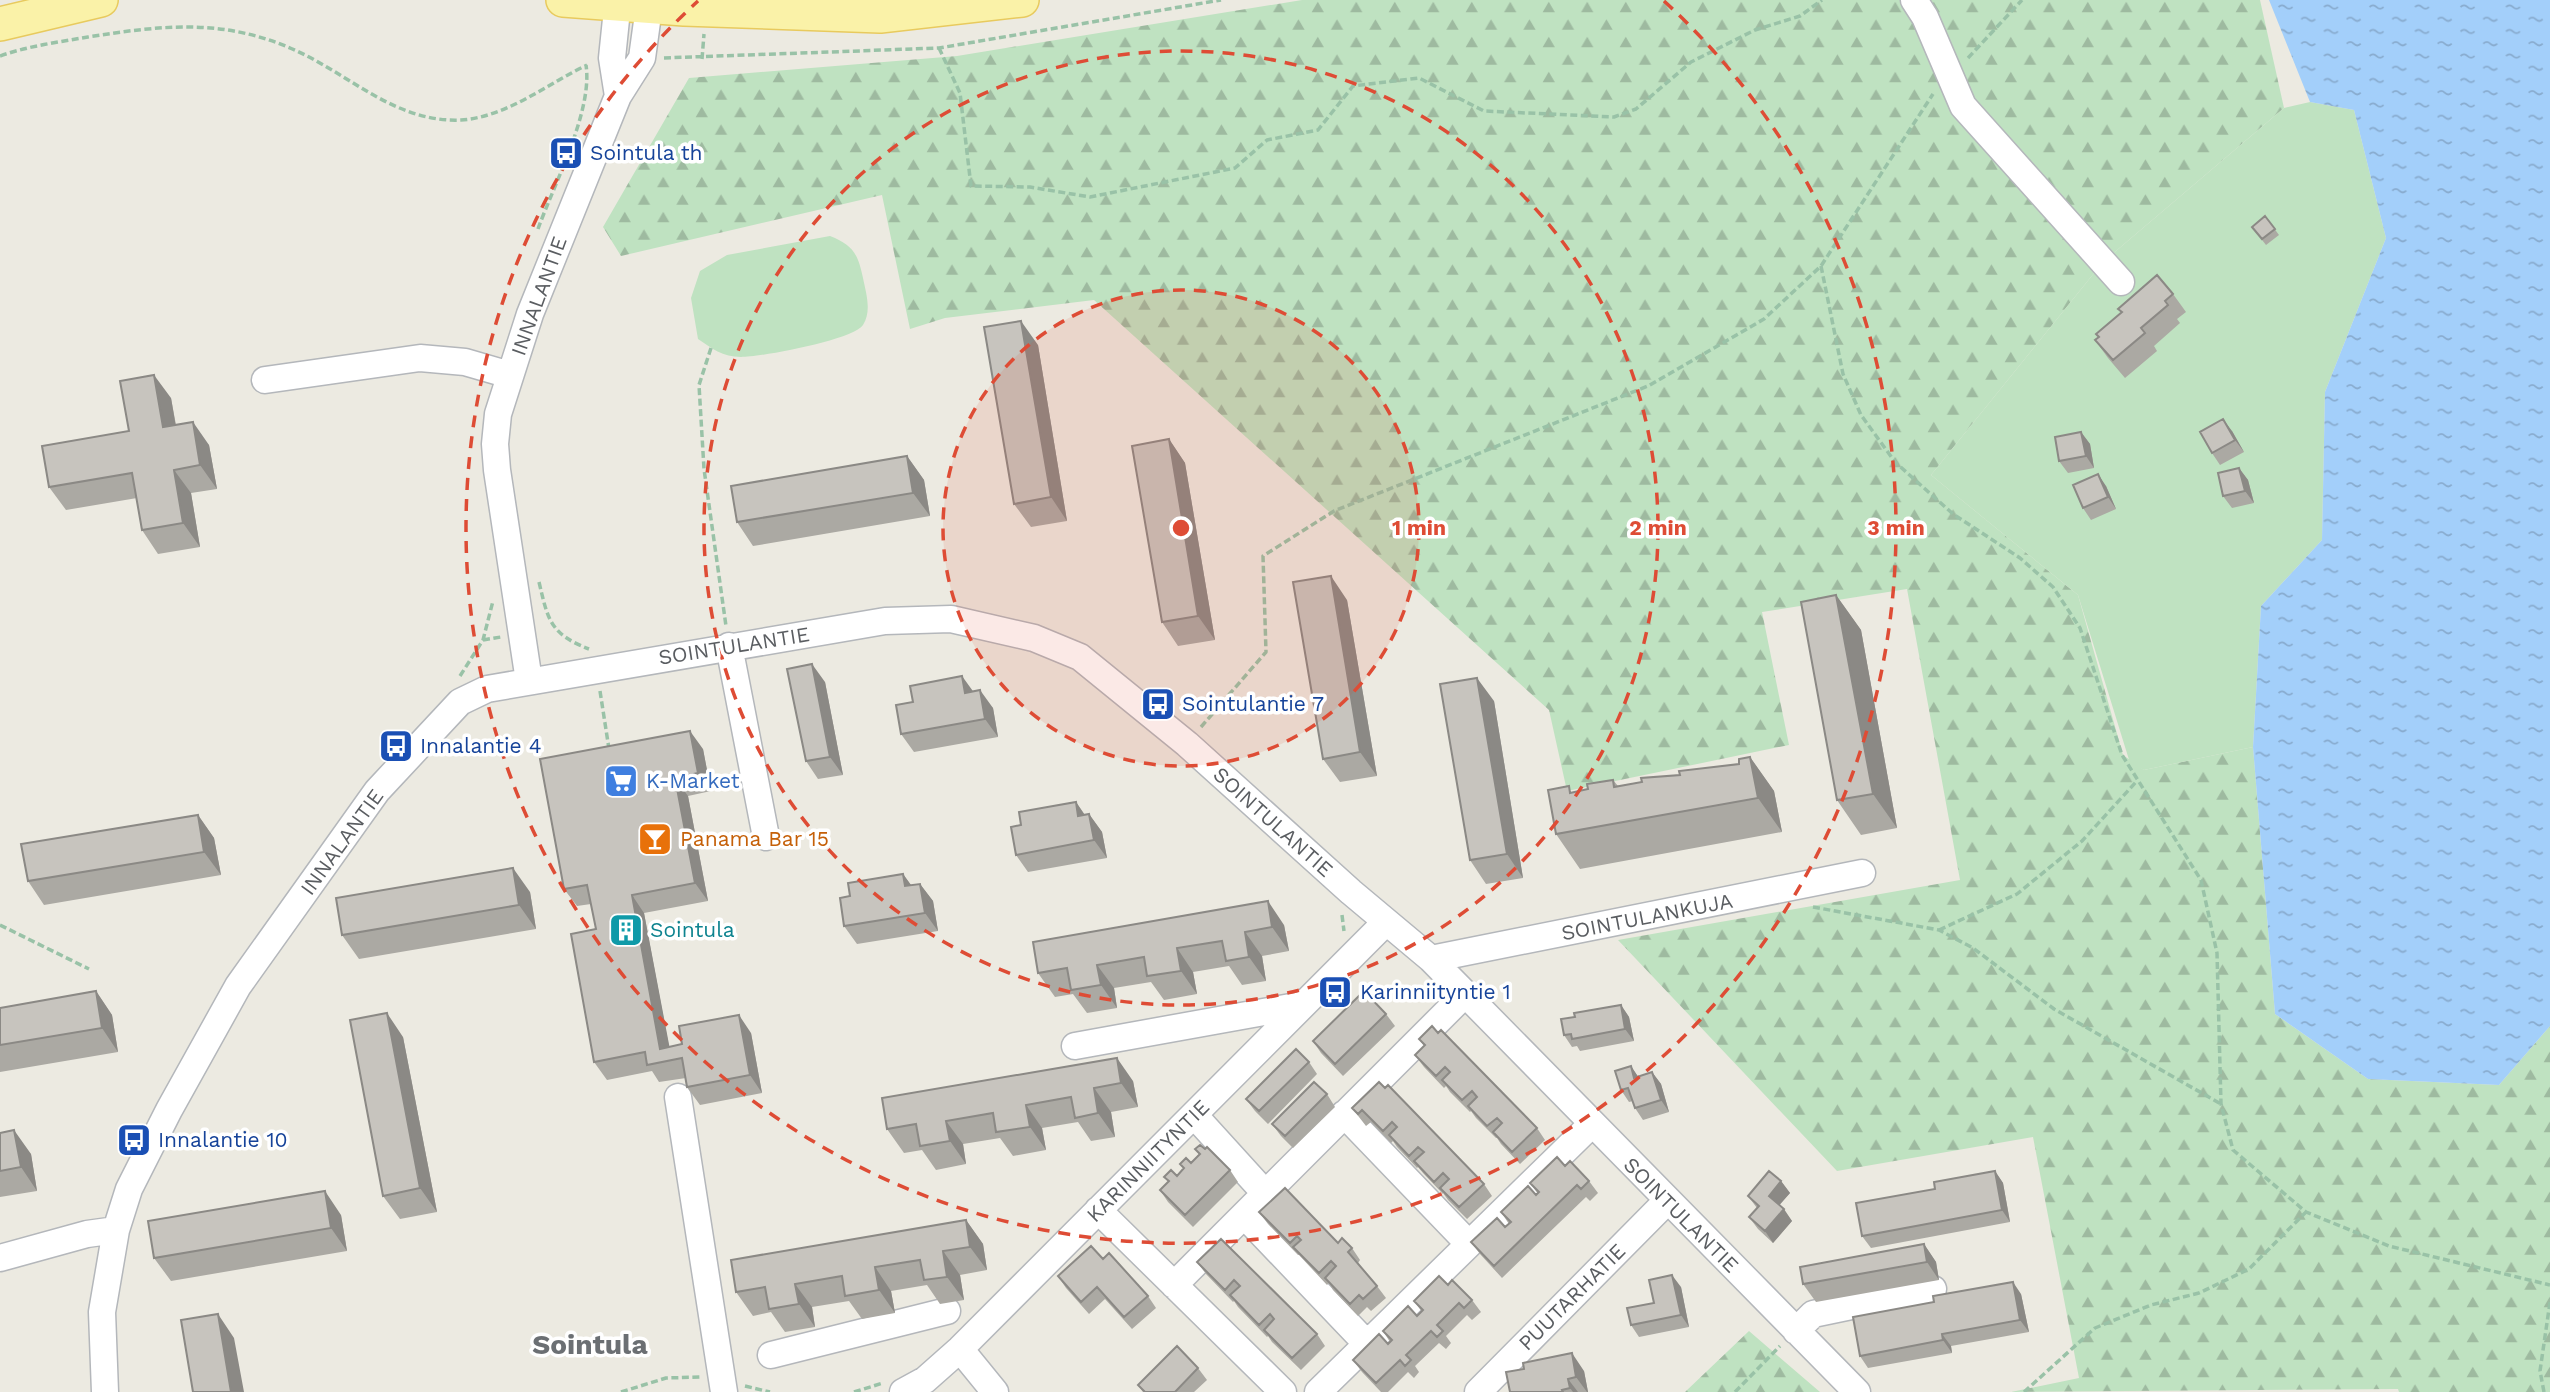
<svg xmlns="http://www.w3.org/2000/svg" width="2550" height="1392" viewBox="0 0 2550 1392" font-family="'Work Sans',sans-serif">
<style>
.forest{fill:url(#forest-firs)}
.park{fill:#bfe2c1}
.water{fill:url(#water-ripples)}
.lines{fill:none;stroke-linecap:round;stroke-linejoin:round}
.minor-casing{stroke:#b4b7bb;stroke-width:29}
.major-casing{stroke:#e8ca5e;stroke-width:36}
.path{stroke:#99c2a7;stroke-width:3.5;stroke-dasharray:7 3.5;stroke-linecap:butt}
.minor{stroke:#fff;stroke-width:26}
.major{stroke:#faf2a8;stroke-width:33}
.wall{fill:#aba9a3}
.shaded-wall{fill:#8b8985}
.building{fill:#c7c4be;stroke:#8b8985;stroke-width:2}
.ring{fill:none;stroke:#de4c35;stroke-width:3.5;stroke-dasharray:12 9}
.labels{text-anchor:middle;stroke-width:7;stroke-linejoin:round;paint-order:stroke}
.transit-label{font-size:21px;fill:#164399;stroke:#fff;text-anchor:start}
.street-label{font-size:21px;fill:#5a5d61;stroke:#fff}
.shop-label{font-size:21px;fill:#366cbe;stroke:#fff;text-anchor:start}
.food-label{font-size:21px;fill:#c56008;stroke:#fff;text-anchor:start}
.culture-label{font-size:21px;fill:#0d838f;stroke:#fff;text-anchor:start}
.district-label{font-size:28px;font-weight:bold;fill:#6b6f73;stroke:#fff}
.centre{fill:#de4c35;stroke:#fff;stroke-width:3.5}
.ring-label{font-size:21px;text-anchor:middle;font-weight:bold;fill:#de4c35;stroke:#fff;stroke-width:7;stroke-linejoin:round;paint-order:stroke}
</style>
<defs>
<pattern id="forest-firs" width="22" height="20" patternUnits="userSpaceOnUse" patternTransform="scale(1.75)"><rect width="22" height="20" fill="#bfe2c1"/><path d="M5 1l3.5 6h-7zM16 11l3.5 6h-7z" fill="#9ebaa0"/></pattern>
<pattern id="water-ripples" width="26" height="14" patternUnits="userSpaceOnUse" patternTransform="scale(1.75)"><rect width="26" height="14" fill="#a3cffa"/><path d="M2 4q2-2 4 0t4 0M15 11q2-2 4 0t4 0" fill="none" stroke="#88abce"/></pattern>
</defs>
<rect width="100%" height="100%" fill="#eceae1"/>
<!-- forest -->
<path class="forest" d="M1302 0H2260L2284 108 2103 262 1931 475 2078 595 2123 755 2144 770 2253 747 2275 1014 2368 1079 2499 1085 2550 1026V1392H2399L2398 1389 2011 1392 2079 1378 2033 1137 1837 1171 1618 940 1960 880 1907 589 1762 612 1789 745 1567 791 1549 710 1094 300 945 318 910 329 882 195 621 256 603 227 689 78 957 56Z
M1749 1331 1820 1392H1685Z"/>
<!-- park -->
<path class="park" d="M2310 102 2354 110 2386 238 2325 392 2322 540 2261 606 2253 747 2144 770 2130 763 2078 595 1931 475 2103 262 2284 108Z
M830 236C853 245 858 254 863 278 866 293 872 311 863 325 853 340 761 357 741 357 723 357 711 348 698 339L691 298 700 271 727 255Z"/>
<!-- water -->
<path class="water" d="M2269 0H2550V1026L2499 1085 2368 1079 2275 1014 2253 747 2261 606 2322 540 2325 392 2386 238 2354 110 2310 102Z"/>
<g class="lines">
<!-- minor casing -->
<g class="minor-casing">
<path id="minor" d="M618 0 612 58 618 96
M1914 0 1925 17 1963 106 2121 282
M265 380 420 358 465 362 510 375
M729 646 766 837
M529 681 497 470 495 444 498 414 530 314 618 96 642 58 650 0
M1431 959 1862 873
M1075 1046 1302 1005
M678 1097 724 1392
M1344 1114 1468 1243
M1194 1115 1265 1193
M1098 1210 1283 1392
M1244 1215 1367 1344
M0 1258 87 1234 116 1230
M1174 1285 1465 994
M1796 1331 1813 1314 1933 1289
M960 1349 995 1392
M771 1355 947 1311
M105 1392 102 1312 116 1230 129 1189 169 1110 238 986 377 791 460 702 487 689 885 621 951 619 1034 638 1080 657 1187 744 1351 892 1431 959 1857 1392
M903 1392 925 1380 960 1349 1386 922
M1318 1392 1592 1124
M1478 1392 1667 1201"/>
</g>
<!-- major casing -->
<g class="major-casing">
<path id="major" d="M563 0 684 9 880 16 1022 0
M0 24 101 0"/>
</g>
<!-- path -->
<path class="path" d="M939 48 960 93 971 186 1030 187 1090 197 1235 168 1267 140 1318 130 1353 86 1419 78 1484 111 1614 117 1636 109 1691 62 1755 30 1800 16 1822 0
M0 56C28 46 59 42 88 37 164 25 225 18 297 51 351 76 397 123 461 120 507 117 547 84 587 65
M664 58 939 48 1221 0
M1968 58 2022 0
M702 59 704 34
M538 229C554 184 593 111 586 65
M1821 266 1843 374 1861 415 1895 462 1953 514 2020 558 2053 587 2080 628 2122 755 2201 880 2217 953 2221 1104 2233 1150 2306 1212 2389 1246 2550 1285
M711 348 699 385 704 469 726 626
M539 582C548 620 550 634 589 649
M483 640 501 637
M460 676 483 640 493 601
M600 691 609 749
M1201 727 1266 652 1263 556 1334 511 1648 386 1764 319 1821 266 1933 94
M1813 907 1939 930 1973 948 2054 1009 2221 1104
M1342 915 1344 931
M0 925 89 969
M1939 930 2017 894 2082 841 2136 782
M745 1386 770 1392
M621 1392 666 1378 700 1377
M854 1392 883 1383
M1735 1392 1780 1346
M2024 1392 2095 1328 2151 1305 2199 1293 2249 1269 2306 1212
M2544 1392 2540 1371 2550 1302"/>
<!-- minor -->
<use href="#minor" class="minor"/>
<!-- major -->
<use href="#major" class="major"/>
</g>
<!-- wall -->
<path class="wall" d="M2265 216 2279 235 2266 245 2252 227Z
M2173 294 2186 312 2177 319 2180 323 2154 346 2157 351 2125 378 2108 358 2095 340 2121 313 2118 309Z
M1038 345 1067 521 1031 527 1014 504Z
M171 398 176 425 209 445 217 489 191 493 200 547 158 554 142 530 137 498 66 510 49 487 129 431Z
M2232 431 2244 452 2220 465 2212 453Z
M2081 432 2090 444 2094 468 2068 473 2059 461Z
M1169 439 1185 463 1215 640 1178 646 1162 622Z
M907 456 924 480 930 516 753 546 737 522Z
M2239 468 2248 480 2254 503 2232 508 2223 496Z
M2106 486 2116 509 2091 520 2083 508Z
M1836 595 1861 630 1897 828 1861 835 1837 800Z
M1347 600 1377 776 1340 782 1323 759Z
M825 682 843 775 818 779 806 761Z
M973 692 993 708 998 737 914 752 901 734Z
M1494 701 1523 878 1486 884 1470 860Z
M703 749 711 791 688 796 708 901 644 913 669 1047 751 1033 762 1093 700 1105 687 1087 686 1078 659 1082 652 1071 607 1080 594 1062 596 929 591 904 577 906 564 889Z
M1750 757 1774 791 1782 832 1580 869 1556 834 1573 792 1588 789 1613 780 1618 786 1739 764Z
M1076 802 1085 815 1089 814 1102 832 1107 858 1028 872 1016 855Z
M198 815 214 838 221 875 44 905 28 881Z
M903 874 911 885 920 884 933 901 938 931 857 944 844 926 850 896Z
M530 892 536 929 359 959 342 935Z
M1284 925 1289 951 1262 956 1266 981 1242 985 1229 966 1193 972 1197 994 1164 1000 1151 982 1114 988 1117 1008 1087 1013 1073 994 1055 997 1038 973 1033 942Z
M96 991 112 1015 118 1052 0 1072V1008Z
M1621 1005 1629 1017 1634 1041 1580 1051 1577 1046 1572 1047 1564 1035 1575 1017Z
M1386 1014 1395 1026 1343 1076 1321 1053 1313 1041Z
M403 1037 437 1212 400 1219 383 1196Z
M1419 1039 1537 1128 1545 1140 1520 1164 1501 1144 1497 1138H1496L1476 1118 1471 1111 1470 1112 1450 1092 1446 1086 1444 1088 1424 1067 1415 1055 1424 1046Z
M1309 1062 1317 1074 1268 1124 1255 1111 1246 1099Z
M1631 1066 1638 1077 1652 1072 1661 1084 1669 1112 1643 1120 1635 1108 1633 1101 1629 1102 1621 1090Z
M1133 1081 1138 1107 1111 1112 1115 1137 1091 1141 1078 1122 1042 1128 1046 1150 1013 1156 1000 1138 963 1144 966 1164 936 1170 922 1150 904 1153 887 1129 882 1098Z
M1379 1082 1484 1184 1492 1196 1467 1219 1448 1200 1443 1193V1194L1423 1173 1418 1167 1417 1168 1397 1147 1393 1141 1391 1143 1371 1122 1366 1126 1352 1108Z
M1327 1094 1335 1107 1293 1148 1281 1136 1272 1124Z
M0 1133 31 1154 37 1191 0 1197Z
M1195 1149 1230 1170 1238 1182 1193 1227 1168 1202 1160 1190 1168 1182 1164 1177 1177 1176 1184 1169 1180 1164 1191 1163 1199 1154Z
M1565 1166 1589 1181 1598 1193 1590 1201 1586 1197 1502 1278 1480 1254 1471 1242 1505 1227 1509 1224 1501 1212 1536 1195 1538 1194 1530 1183Z
M1995 1171 2003 1183 2010 1222 1871 1248 1862 1236 1935 1189Z
M1781 1181 1790 1193 1779 1205 1792 1221 1773 1243 1758 1229 1749 1217 1757 1208 1748 1196Z
M1259 1212 1352 1248 1360 1260 1358 1263 1377 1286 1386 1298 1371 1311 1367 1307 1358 1316 1333 1290 1329 1283 1327 1285 1299 1255H1298L1268 1224Z
M341 1215 347 1251 171 1281 154 1258Z
M966 1220 983 1244 987 1270 960 1275 964 1300 940 1304 927 1285 891 1291 895 1313 862 1319 849 1301 812 1307 815 1327 785 1332 771 1312 753 1316 736 1292Z
M1221 1239 1317 1334 1325 1346 1301 1370 1272 1342 1268 1336 1267 1337 1238 1307 1234 1301 1233 1302 1206 1274 1197 1262Z
M1924 1244 1936 1262 1939 1280 1816 1302 1803 1284Z
M1103 1259 1148 1296 1156 1308 1132 1329 1105 1299 1089 1314 1066 1288 1058 1276Z
M1448 1285 1472 1300 1481 1312 1472 1320 1467 1315 1446 1336 1451 1343 1446 1349 1439 1343 1415 1366 1419 1372 1414 1378 1408 1372 1388 1392H1381L1362 1372 1353 1360 1388 1344 1390 1342 1383 1331 1417 1316 1422 1312 1414 1301Z
M1681 1287 1689 1327 1639 1337 1631 1325 1654 1303Z
M2021 1294 2029 1332 1951 1346 1952 1353 1868 1368 1860 1356Z
M1198 1368 1207 1380 1194 1392H1143L1138 1385Z
M1584 1371 1588 1392H1510Z"/>
<!-- shaded-wall -->
<path class="shaded-wall" d="M1021 321 1038 345 1067 521 1051 497Z
M154 375 171 398 180 451 163 427Z
M2223 419 2232 431 2244 452 2235 440Z
M193 422 209 445 217 489 200 465Z
M2081 432 2090 444 2094 468 2086 456Z
M1169 439 1185 463 1215 640 1198 616Z
M907 456 924 480 930 516 913 493Z
M2239 468 2248 480 2254 503 2245 491Z
M174 470 191 493 200 547 183 523Z
M2098 474 2106 486 2116 509 2108 497Z
M1331 576 1347 600 1377 776 1360 752Z
M1836 595 1861 630 1897 828 1873 794Z
M812 664 825 682 843 775 830 757Z
M962 676 975 694 965 693Z
M1477 678 1494 701 1523 878 1507 854Z
M980 690 993 708 998 737 985 719Z
M690 731 703 749 711 791 698 773Z
M1750 757 1774 791 1782 832 1758 798Z
M675 778 688 796 708 901 695 883Z
M1076 802 1088 820 1078 816Z
M1089 814 1102 832 1107 858 1094 840Z
M198 815 214 838 221 875 204 852Z
M513 868 530 892 536 929 519 905Z
M903 874 916 892 905 886Z
M920 884 933 901 938 931 925 913Z
M632 895 644 913 672 1060 660 1049Z
M1268 901 1284 925 1289 951 1272 927Z
M1245 932 1262 956 1266 981 1249 957Z
M1177 948 1193 972 1197 994 1181 971Z
M1097 965 1114 988 1117 1008 1101 985Z
M96 991 112 1015 118 1052 102 1028Z
M1621 1005 1629 1017 1634 1041 1625 1029Z
M387 1013 403 1037 437 1212 420 1188Z
M739 1015 751 1033 762 1093 750 1075Z
M1117 1058 1133 1081 1138 1107 1121 1083Z
M1631 1066 1639 1078H1634Z
M1652 1072 1661 1084 1669 1112 1661 1100Z
M1094 1088 1111 1112 1115 1137 1098 1113Z
M1026 1105 1042 1128 1046 1150 1030 1127Z
M946 1121 963 1144 966 1164 950 1141Z
M14 1130 31 1154 37 1191 21 1167Z
M1995 1171 2003 1183 2010 1222 2002 1210Z
M1781 1181 1790 1193 1777 1208 1769 1196Z
M325 1191 341 1215 347 1251 331 1228Z
M1784 1209 1792 1221 1773 1243 1765 1231Z
M966 1220 983 1244 987 1270 970 1247Z
M1924 1244 1936 1262 1939 1280 1927 1262Z
M943 1251 960 1275 964 1300 947 1277Z
M875 1267 891 1291 895 1313 879 1290Z
M1672 1275 1681 1287 1689 1327 1681 1315Z
M2013 1282 2021 1294 2029 1332 2020 1320Z
M795 1284 812 1307 815 1327 799 1304Z
M218 1314 234 1338 244 1392H231Z
M1942 1334 1951 1346 1952 1353 1943 1340Z
M1572 1353 1584 1371 1588 1392H1587L1576 1377Z
M1568 1379 1578 1392H1573L1570 1388Z"/>
<!-- building -->
<path class="building" d="M2265 216 2275 229 2262 239 2252 227Z
M2157 275 2173 294 2165 301 2168 305 2141 328 2145 333 2113 360 2095 340 2099 337 2096 334 2122 312 2118 309Z
M1021 321 1051 497 1014 504 984 327Z
M154 375 163 427 193 422 200 465 174 470 183 523 142 530 132 473 49 487 42 446 129 431 120 381Z
M2223 419 2235 440 2212 453 2200 432Z
M2081 432 2086 456 2059 461 2055 437Z
M1169 439 1198 616 1162 622 1132 446Z
M907 456 913 493 737 522 731 486Z
M2239 468 2245 491 2223 496 2218 473Z
M2098 474 2108 497 2083 508 2073 485Z
M1331 576 1360 752 1323 759 1293 582Z
M1836 595 1873 794 1837 800 1801 602Z
M812 664 830 757 806 761 787 669Z
M962 676 965 693 980 690 985 719 901 734 896 705 913 702 910 686Z
M1477 678 1507 854 1470 860 1440 684Z
M690 731 698 773 675 778 695 883 632 895 660 1049 682 1044 679 1026 739 1015 750 1075 687 1087 682 1058 647 1065 645 1052 594 1062 571 934 596 929 587 885 564 889 540 759Z
M1750 757 1758 798 1556 834 1548 790 1569 786 1570 793 1588 789 1587 784 1613 780 1614 787 1642 782 1641 778 1680 775 1679 771 1739 764V759Z
M1076 802 1078 816 1089 814 1094 840 1016 855 1011 827 1021 825 1019 812Z
M198 815 204 852 28 881 21 844Z
M513 868 519 905 342 935 336 898Z
M903 874 905 886 920 884 925 913 844 926 840 898 850 896 848 883Z
M1268 901 1272 927 1245 932 1249 957 1226 961 1222 941 1177 948 1181 971 1147 976 1144 957 1097 965 1101 985 1071 990 1067 968 1038 973 1033 942Z
M96 991 102 1028 0 1045V1008Z
M1364 991 1386 1014 1335 1064 1313 1041Z
M1621 1005 1625 1029 1572 1039 1571 1034 1564 1035 1561 1019 1575 1017 1574 1013Z
M387 1013 420 1188 383 1196 350 1020Z
M1432 1026 1438 1033 1441 1030 1537 1128 1512 1152 1493 1132 1502 1123 1497 1118 1487 1126 1468 1106 1477 1097 1472 1091 1462 1100 1442 1080 1450 1072 1445 1067 1436 1076 1415 1055 1425 1045 1419 1039Z
M1296 1049 1309 1062 1259 1111 1246 1099Z
M1117 1058 1121 1083 1094 1088 1098 1113 1075 1118 1071 1097 1026 1105 1030 1127 996 1132 993 1113 946 1121 950 1141 920 1146 916 1124 887 1129 882 1098Z
M1631 1066 1634 1078 1652 1072 1661 1100 1635 1108 1628 1088 1621 1090 1615 1071Z
M1314 1082 1327 1094 1285 1136 1272 1124Z
M1379 1082 1385 1088 1388 1085 1484 1184 1459 1207 1440 1188 1449 1179 1443 1173 1434 1182 1414 1161 1424 1152 1418 1147 1409 1156 1389 1135 1397 1127 1392 1122 1383 1131 1362 1110 1358 1114 1352 1108Z
M14 1130 21 1167 0 1171V1133Z
M1200 1145 1205 1149 1207 1147 1230 1170 1185 1215 1160 1190 1169 1181 1164 1177 1171 1170 1177 1176 1184 1168 1180 1164 1186 1158 1191 1163 1200 1154 1195 1149Z
M1557 1157 1565 1166 1570 1161 1589 1181 1581 1189 1577 1185 1494 1266 1471 1242 1497 1218 1505 1227 1511 1222 1501 1212 1528 1186 1536 1195 1539 1192 1530 1183Z
M1769 1171 1781 1181 1769 1196 1784 1209 1765 1231 1749 1217 1759 1206 1748 1196Z
M1995 1171 2002 1210 1862 1236 1856 1203 1935 1189 1934 1182Z
M1285 1188 1338 1243 1342 1238 1352 1248 1348 1252 1377 1286 1363 1299 1359 1295 1350 1304 1325 1278 1336 1266 1331 1261 1319 1273 1293 1247 1301 1240 1297 1236 1290 1243 1259 1212Z
M325 1191 331 1228 154 1258 148 1221Z
M966 1220 970 1247 943 1251 947 1277 924 1280 920 1260 875 1267 879 1290 845 1296 842 1276 795 1284 799 1304 769 1309 765 1287 736 1292 731 1260Z
M1221 1239 1317 1334 1292 1358 1264 1330 1274 1319 1270 1314 1259 1325 1230 1295 1240 1286 1234 1280 1225 1290 1197 1262Z
M1924 1244 1927 1262 1803 1284 1800 1267Z
M1091 1246 1103 1259 1109 1253 1148 1296 1124 1317 1097 1287 1081 1302 1058 1276Z
M1672 1275 1681 1315 1631 1325 1627 1308 1654 1303 1649 1280Z
M1439 1276 1448 1285 1452 1280 1472 1300 1464 1308 1459 1303 1437 1325 1443 1331 1437 1337 1431 1331 1406 1355 1411 1360 1405 1366 1400 1360 1376 1383 1353 1360 1379 1334 1388 1344 1392 1340 1383 1331 1408 1306 1417 1316 1423 1310 1414 1301Z
M2013 1282 2020 1320 1942 1334 1943 1340 1860 1356 1853 1317 1934 1302 1933 1296Z
M218 1314 231 1392H193L181 1320Z
M1177 1346 1198 1368 1175 1392H1145L1138 1385Z
M1572 1353 1576 1377 1568 1379 1570 1388 1562 1390 1563 1392H1510L1506 1372 1524 1369 1523 1363Z"/>
<!-- distance rings -->
<circle cx="1181" cy="528" r="238" fill="#de4c35" fill-opacity=".12"/>
<g class="ring">
<circle cx="1181" cy="528" r="238"/>
<circle cx="1181" cy="528" r="477"/>
<path d="M1664 1A715 715 0 1 1 698 1"/>
</g>
<!-- icons -->
<defs>
<g id="bus-square" transform="scale(1.75)"><rect x="-9" y="-9" width="18" height="18" rx="4" fill="#1a4fb4" stroke="#fff"/><path d="M-5-6H5V4H4V6H2V4H-2V6H-4V4H-5ZM-3.5-4V0h7V-4ZM-3.5 1.2v1.5H-2V1.2ZM2 1.2v1.5H3.5V1.2Z" fill="#fff"/></g>
<g id="supermarket-square" transform="scale(1.75)"><rect x="-9" y="-9" width="18" height="18" rx="4" fill="#3f7fe0" stroke="#fff"/><path d="M-6-5.5h2.5l.6 2H6L4.5 2H-2.5L-4.4-4H-6ZM-1.5 3.2a1.3 1.3 0 1 0 .1 0ZM3 3.2a1.3 1.3 0 1 0 .1 0Z" fill="#fff"/></g>
<g id="bar-square" transform="scale(1.75)"><rect x="-9" y="-9" width="18" height="18" rx="4" fill="#e8710a" stroke="#fff"/><path d="M-6-5H6L.8 .8V4.5H3.5V6h-7V4.5H-.8V.8Z" fill="#fff"/></g>
<g id="building-square" transform="scale(1.75)"><rect x="-9" y="-9" width="18" height="18" rx="4" fill="#0f9aa8" stroke="#fff"/><path d="M-4-6H4V6H1V3H-1V6H-4ZM-2.5-4.3h1.7v1.8h-1.7ZM.8-4.3h1.7v1.8H.8ZM-2.5-1h1.7V.8h-1.7ZM.8-1h1.7V.8H.8Z" fill="#fff"/></g>
</defs>
<g fill-rule="evenodd">
<use href="#bus-square" x="566" y="153"/>
<use href="#bus-square" x="1158" y="704"/>
<use href="#bus-square" x="396" y="746"/>
<use href="#supermarket-square" x="621" y="781"/>
<use href="#bar-square" x="655" y="839"/>
<use href="#building-square" x="626" y="930"/>
<use href="#bus-square" x="1335" y="992"/>
<use href="#bus-square" x="134" y="1140"/>
</g>
<g class="labels">
<!-- transit labels -->
<g class="transit-label">
<text x="590" y="160">Sointula th</text>
<text x="1182" y="711">Sointulantie 7</text>
<text x="420" y="753">Innalantie 4</text>
<text x="1360" y="999">Karinniityntie 1</text>
<text x="158" y="1147">Innalantie 10</text>
</g>
<!-- street labels -->
<g class="street-label">
<text transform="translate(539 296) rotate(-70)" y="7">INNALANTIE</text>
<text transform="translate(734 646) rotate(-9)" y="7">SOINTULANTIE</text>
<text transform="translate(1273 822) rotate(42)" y="7">SOINTULANTIE</text>
<text transform="translate(342 842) rotate(-54)" y="7">INNALANTIE</text>
<text transform="translate(1647 917) rotate(-11)" y="7">SOINTULANKUJA</text>
<text transform="translate(1148 1161) rotate(-45)" y="7">KARINNIITYNTIE</text>
<text transform="translate(1681 1215) rotate(45)" y="7">SOINTULANTIE</text>
<text transform="translate(1572 1297) rotate(-45)" y="7">PUUTARHATIE</text>
</g>
<!-- shop labels -->
<g class="shop-label">
<text x="646" y="788">K-Market</text>
</g>
<!-- food labels -->
<g class="food-label">
<text x="680" y="846">Panama Bar 15</text>
</g>
<!-- culture labels -->
<g class="culture-label">
<text x="650" y="937">Sointula</text>
</g>
<!-- district labels -->
<g class="district-label">
<text x="590" y="1354">Sointula</text>
</g>
</g>
<circle cx="1181" cy="528" r="10" class="centre"/>
<g class="ring-label">
<text x="1419" y="535">1 min</text>
<text x="1658" y="535">2 min</text>
<text x="1896" y="535">3 min</text>
</g>
</svg>
